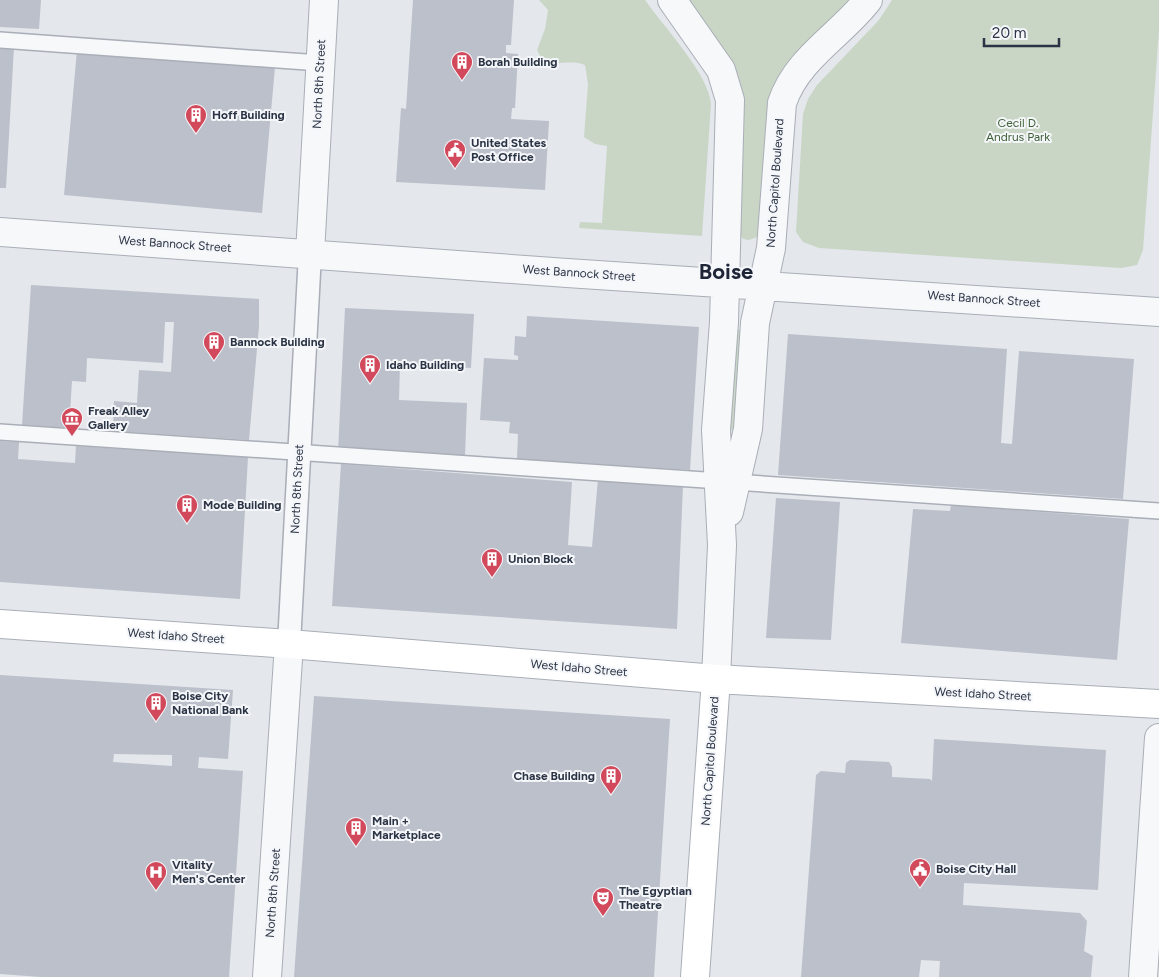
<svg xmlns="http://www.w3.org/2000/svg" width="1159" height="977" viewBox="0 0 1159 977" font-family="Figtree,sans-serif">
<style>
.green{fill:#c9d6c5}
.building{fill:#bbc0ca;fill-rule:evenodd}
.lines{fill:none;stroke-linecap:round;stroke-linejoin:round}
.service-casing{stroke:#a9aeb7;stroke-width:18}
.pedestrian-casing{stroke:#a9aeb7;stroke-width:25}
.minor-casing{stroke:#a9aeb7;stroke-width:30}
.tertiary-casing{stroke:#a9aeb7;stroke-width:30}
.secondary-casing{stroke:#a9aeb7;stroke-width:30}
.service{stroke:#f7f8fa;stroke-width:15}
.pedestrian{stroke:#f7f8fa;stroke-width:22}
.minor{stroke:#f7f8fa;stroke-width:28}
.tertiary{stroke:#f7f8fa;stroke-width:28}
.secondary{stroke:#fff;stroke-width:28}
.labels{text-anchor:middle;stroke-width:4;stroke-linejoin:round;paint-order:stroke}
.poi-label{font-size:12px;font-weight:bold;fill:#2b3445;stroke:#f4f6f9;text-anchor:start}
.street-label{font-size:12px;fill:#2b3445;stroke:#f4f6f9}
.park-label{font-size:12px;fill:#3f6138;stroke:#f4f6f9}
.town-label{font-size:22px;font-weight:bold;fill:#1d2536;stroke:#f4f6f9}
</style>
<rect width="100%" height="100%" fill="#e4e7ec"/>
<!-- green -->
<path class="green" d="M539 0H645C663 26 709 74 711 104L702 236 579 228 580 222 602 223 607 146 595 144 584 137 588 84 585 65C566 57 547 73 537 50L545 29 548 10Z
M684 0H853L797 60 760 236 749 240 743 239 735 227C738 195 750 109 740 82 728 53 703 26 684 0Z
M892 0H1159V30L1143 250 1137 265 1121 268 819 248 803 242 796 232 803 114 808 99 817 85 879 20Z
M735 330H741L737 429 728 430Z"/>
<!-- building -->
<path class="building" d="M0 0H41L39 29 0 27Z
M413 0H514L511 45H506V53L518 54 515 108H512L511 119 549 121 545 190 396 182 401 108 406 109Z
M0 46 14 47 6 188H0Z
M77 50 275 67 262 213 64 195Z
M31 285 259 299V326L249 440 113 431 114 401 137 403 139 370 171 372 174 322H165L163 363 87 358 86 382 72 381 69 428 22 425Z
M345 308 474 314 471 368 400 365 399 400 467 403 465 456 338 451Z
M527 316 699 327 690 470 517 459 518 434 509 433 510 422 480 420 484 358 518 360V356L514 355 515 336 526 337Z
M788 334 1007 349 1001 443 1012 444 1019 351 1134 359 1123 499 778 475Z
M0 441 19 442 18 459 75 463 76 446 248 457 240 599 0 582Z
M341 464 572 482 568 545 592 547 598 479 683 485 677 629 332 606Z
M776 498 840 502 831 640 766 638Z
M951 505 1129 519 1117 660 901 643 913 509 950 511Z
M0 675 233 690 228 759 199 757 198 768 243 771 229 977H41L0 974ZM114 754 172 755V766L113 762Z
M314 696 670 719 654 977H294Z
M934 739 1106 750 1098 890 964 883 963 905 1080 913 1087 921 1084 951 1093 956 1091 977H939L940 961 921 960 919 977H801L816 775 821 771 845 773 846 763 850 760 889 762 892 767V777L930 779 932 781Z"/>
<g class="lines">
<!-- service casing -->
<g class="service-casing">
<path id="service" d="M0 40 320 63
M0 432 1159 511"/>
</g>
<!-- pedestrian casing -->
<g class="pedestrian-casing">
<path id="pedestrian" d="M289 644 310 254"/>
</g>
<!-- minor casing -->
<g class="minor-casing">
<path id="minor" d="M267 977 289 644"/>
</g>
<!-- tertiary casing -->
<g class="tertiary-casing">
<path id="tertiary" d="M672 0 721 70 730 100 724 322 716 430 722 545 716 679
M0 232 567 273 1159 312
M310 254 324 0
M729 512 748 429 755 323 771 248 782 103C797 58 841 35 868 0
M1143 977 1159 738"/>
</g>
<!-- secondary casing -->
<g class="secondary-casing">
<path id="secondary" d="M0 624 289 644 716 679 1159 704
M695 977 716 679"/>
</g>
<!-- service -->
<use href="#service" class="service"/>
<!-- pedestrian -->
<use href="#pedestrian" class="pedestrian"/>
<!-- minor -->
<use href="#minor" class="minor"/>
<!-- tertiary -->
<use href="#tertiary" class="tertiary"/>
<!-- secondary -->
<use href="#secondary" class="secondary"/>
</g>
<!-- icons -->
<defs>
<g id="building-pin" transform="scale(1.125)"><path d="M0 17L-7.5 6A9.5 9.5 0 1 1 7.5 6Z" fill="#d1495b" stroke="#f4f6f9"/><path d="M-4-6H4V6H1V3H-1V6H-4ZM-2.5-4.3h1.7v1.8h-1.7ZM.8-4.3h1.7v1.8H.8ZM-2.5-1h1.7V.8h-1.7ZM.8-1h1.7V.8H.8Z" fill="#fff"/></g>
<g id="civic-pin" transform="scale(1.125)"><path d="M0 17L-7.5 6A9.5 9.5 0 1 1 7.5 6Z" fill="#d1495b" stroke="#f4f6f9"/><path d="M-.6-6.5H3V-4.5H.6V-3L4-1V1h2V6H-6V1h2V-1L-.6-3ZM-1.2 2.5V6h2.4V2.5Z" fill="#fff"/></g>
<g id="museum-pin" transform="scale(1.125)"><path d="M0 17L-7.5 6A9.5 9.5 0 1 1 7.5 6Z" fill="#d1495b" stroke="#f4f6f9"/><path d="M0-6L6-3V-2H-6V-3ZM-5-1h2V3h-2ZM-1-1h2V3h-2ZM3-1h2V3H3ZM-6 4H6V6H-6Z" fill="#fff"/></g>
<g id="hospital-pin" transform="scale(1.125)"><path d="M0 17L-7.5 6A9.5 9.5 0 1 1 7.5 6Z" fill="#d1495b" stroke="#f4f6f9"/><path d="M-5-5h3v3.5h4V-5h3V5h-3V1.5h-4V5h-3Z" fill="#fff"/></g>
<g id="theatre-pin" transform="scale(1.125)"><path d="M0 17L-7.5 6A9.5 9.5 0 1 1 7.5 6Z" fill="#d1495b" stroke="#f4f6f9"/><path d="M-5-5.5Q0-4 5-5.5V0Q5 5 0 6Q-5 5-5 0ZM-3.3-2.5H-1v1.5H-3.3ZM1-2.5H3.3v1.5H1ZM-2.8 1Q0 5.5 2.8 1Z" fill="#fff"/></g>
</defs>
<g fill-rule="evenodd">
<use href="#building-pin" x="462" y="62"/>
<use href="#building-pin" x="196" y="115"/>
<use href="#civic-pin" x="455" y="150"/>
<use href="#building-pin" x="214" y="342"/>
<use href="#building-pin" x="370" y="365"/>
<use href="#museum-pin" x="72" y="418"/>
<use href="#building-pin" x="187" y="505"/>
<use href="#building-pin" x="492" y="559"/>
<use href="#building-pin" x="156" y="703"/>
<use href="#building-pin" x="611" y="776"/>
<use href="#building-pin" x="356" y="828"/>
<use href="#civic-pin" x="920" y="869"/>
<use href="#hospital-pin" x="156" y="872"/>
<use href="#theatre-pin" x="603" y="898"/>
</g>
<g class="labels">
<!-- poi labels -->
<g class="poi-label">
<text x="478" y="66">Borah Building</text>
<text x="212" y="119">Hoff Building</text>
<text x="471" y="147">United States<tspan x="471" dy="14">Post Office</tspan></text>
<text x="230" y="346">Bannock Building</text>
<text x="386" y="369">Idaho Building</text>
<text x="88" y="415">Freak Alley<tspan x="88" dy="14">Gallery</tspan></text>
<text x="203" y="509">Mode Building</text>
<text x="508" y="563">Union Block</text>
<text x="172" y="700">Boise City<tspan x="172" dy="14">National Bank</tspan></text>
<text x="595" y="780" text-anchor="end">Chase Building</text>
<text x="372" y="825">Main +<tspan x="372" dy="14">Marketplace</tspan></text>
<text x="172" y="869">Vitality<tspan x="172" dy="14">Men's Center</tspan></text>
<text x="936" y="873">Boise City Hall</text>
<text x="619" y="895">The Egyptian<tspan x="619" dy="14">Theatre</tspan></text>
</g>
<!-- street labels -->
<g class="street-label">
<text transform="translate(319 84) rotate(-87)" y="4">North 8th Street</text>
<text transform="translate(775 183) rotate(-86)" y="4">North Capitol Boulevard</text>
<text transform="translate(175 244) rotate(4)" y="4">West Bannock Street</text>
<text transform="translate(579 273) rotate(4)" y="4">West Bannock Street</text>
<text transform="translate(984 299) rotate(4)" y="4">West Bannock Street</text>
<text transform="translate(297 489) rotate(-87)" y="4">North 8th Street</text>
<text transform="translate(176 636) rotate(4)" y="4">West Idaho Street</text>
<text transform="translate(579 668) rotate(5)" y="4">West Idaho Street</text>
<text transform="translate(983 694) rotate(3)" y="4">West Idaho Street</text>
<text transform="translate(710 761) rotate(-86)" y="4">North Capitol Boulevard</text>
<text transform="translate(273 893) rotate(-86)" y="4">North 8th Street</text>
</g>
<!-- park labels -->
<g class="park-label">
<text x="1018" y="127">Cecil D.<tspan x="1018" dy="14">Andrus Park</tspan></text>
</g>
<!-- town labels -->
<g class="town-label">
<text x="726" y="279">Boise</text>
</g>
</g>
<!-- scale -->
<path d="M984 38v8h75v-8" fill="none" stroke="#2b3445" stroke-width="2.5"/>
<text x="992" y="38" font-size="15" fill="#2b3445" stroke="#f4f6f9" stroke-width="4" paint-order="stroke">20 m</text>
</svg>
